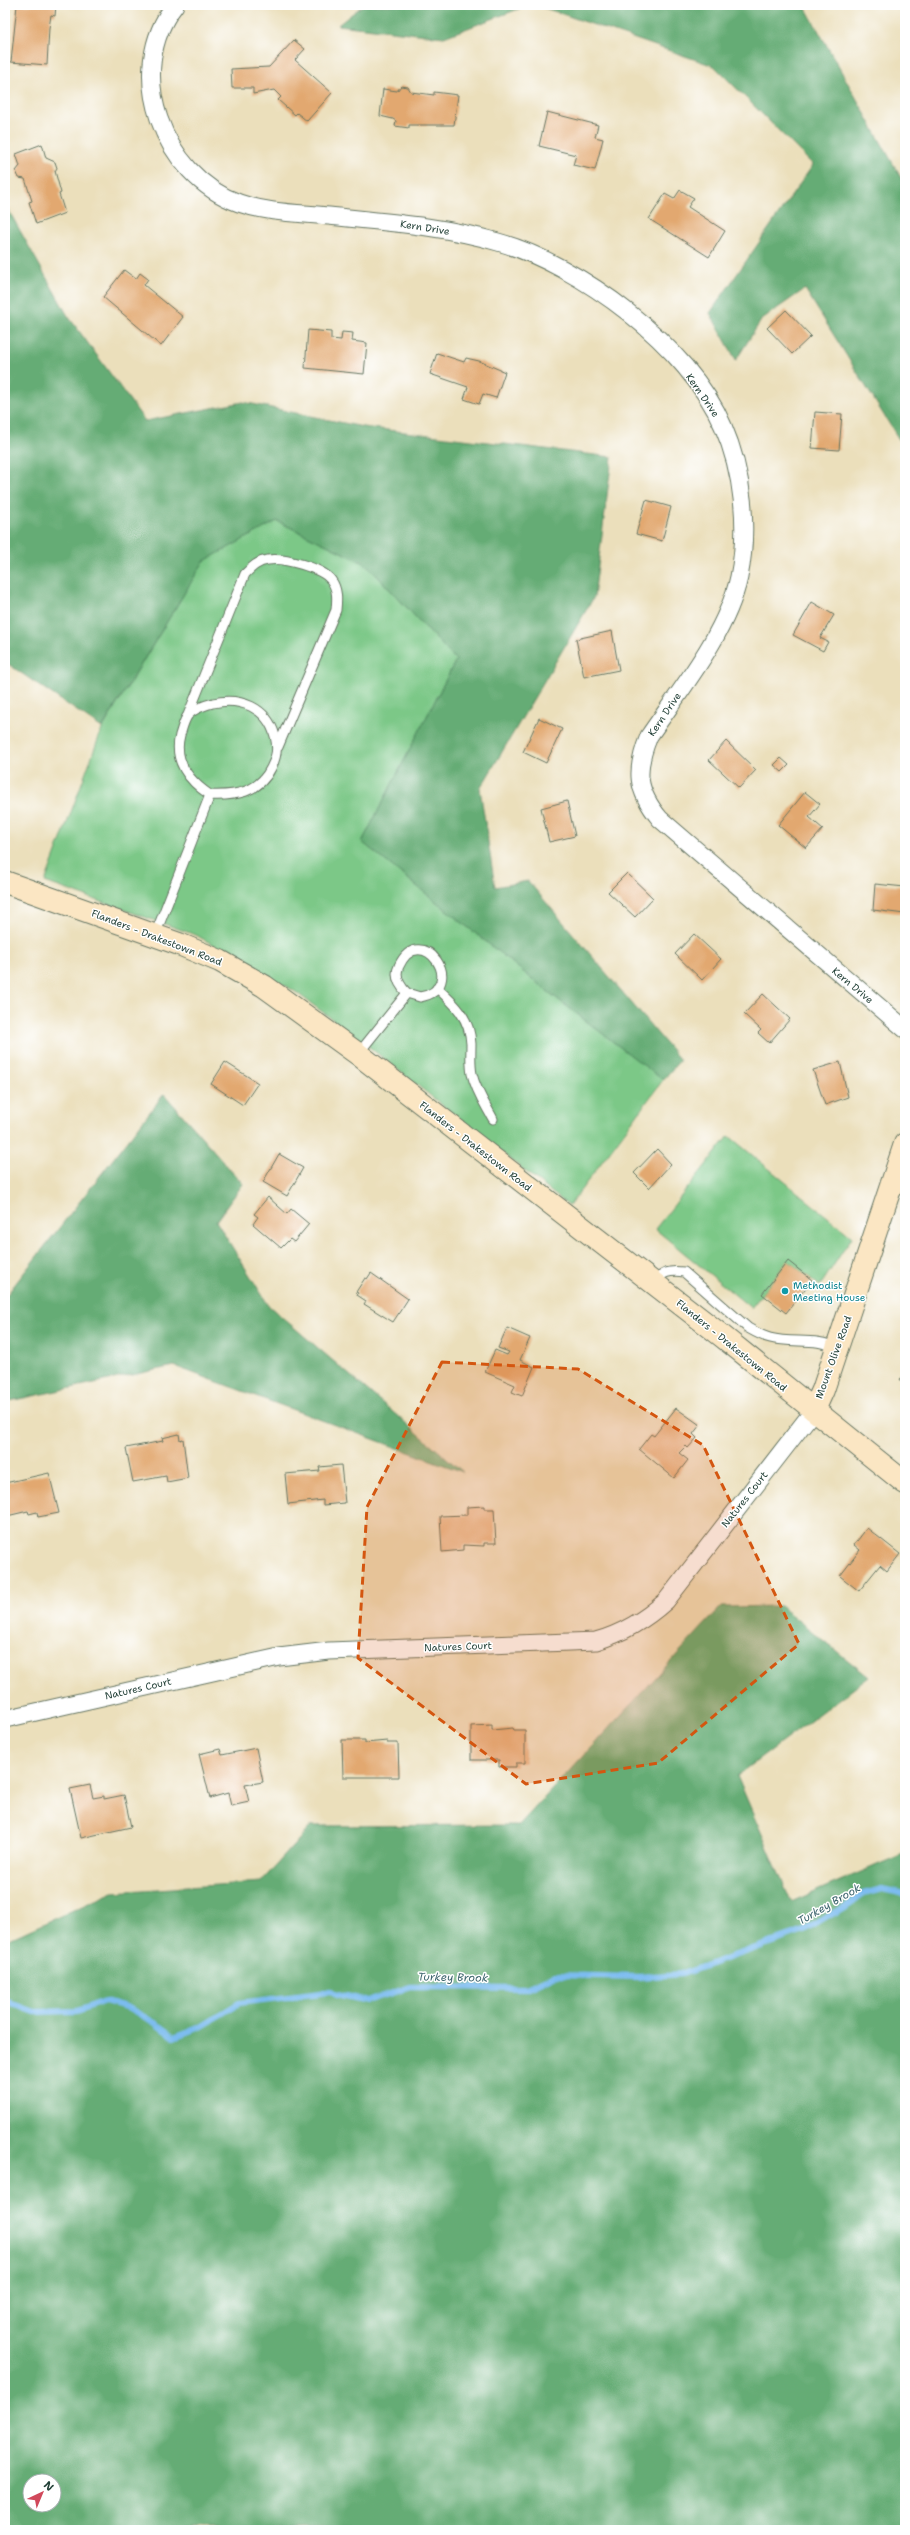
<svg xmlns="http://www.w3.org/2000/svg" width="910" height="2535" viewBox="0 0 910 2535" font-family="'Shantell Sans',sans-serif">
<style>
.green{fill:#7cc887;stroke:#4e825e}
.forest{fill:#65ac74;stroke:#427454;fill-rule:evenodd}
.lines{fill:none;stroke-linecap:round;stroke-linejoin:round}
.stream{stroke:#7cbcf0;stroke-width:6}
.building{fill:#e2a870}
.lane-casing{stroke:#667663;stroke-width:11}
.street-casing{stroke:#667663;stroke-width:19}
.secondary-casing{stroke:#667663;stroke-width:24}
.lane{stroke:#fff;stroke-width:9}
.street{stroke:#fff;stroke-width:17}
.secondary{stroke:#fbe6c3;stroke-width:22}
.marked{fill:#d45610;fill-opacity:0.2;stroke:#d45610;stroke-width:3;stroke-dasharray:8 5;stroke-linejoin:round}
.culture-dot{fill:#0f9aa8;stroke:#fff;stroke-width:1.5}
.labels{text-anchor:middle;stroke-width:3;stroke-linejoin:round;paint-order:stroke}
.street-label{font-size:10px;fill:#1f3d34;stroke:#fff}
.culture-label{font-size:10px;fill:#0d838f;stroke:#fff;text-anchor:start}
.water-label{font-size:11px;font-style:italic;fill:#3b636c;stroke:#fff}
</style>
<rect width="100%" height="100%" fill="#fff"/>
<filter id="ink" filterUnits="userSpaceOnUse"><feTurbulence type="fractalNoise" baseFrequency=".025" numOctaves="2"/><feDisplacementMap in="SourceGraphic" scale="8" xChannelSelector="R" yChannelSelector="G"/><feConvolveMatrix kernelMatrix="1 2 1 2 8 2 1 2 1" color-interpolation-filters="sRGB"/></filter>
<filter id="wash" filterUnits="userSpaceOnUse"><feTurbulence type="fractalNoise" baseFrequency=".012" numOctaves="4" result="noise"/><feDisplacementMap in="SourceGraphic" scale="16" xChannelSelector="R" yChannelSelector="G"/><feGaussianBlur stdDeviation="0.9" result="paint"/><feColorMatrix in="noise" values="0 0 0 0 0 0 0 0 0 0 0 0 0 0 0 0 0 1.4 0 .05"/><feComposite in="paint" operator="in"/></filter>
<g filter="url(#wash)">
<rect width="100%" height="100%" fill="#ebdfbb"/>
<!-- green -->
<path class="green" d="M277 521 366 564 456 660 362 842 551 994 663 1080 569 1206 363 1042 293 990 196 935 45 882 102 729 204 561Z
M729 1136 852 1237 820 1286 788 1261 751 1308 655 1229Z"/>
<!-- forest -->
<path class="forest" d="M363 5H529L444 37 338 25Z
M536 5H804L905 185V449L805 289 762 319 736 360 710 313 813 165 714 66Z
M5 204 68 316 145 421 243 402 363 427 612 457 594 597 480 789 495 887 528 881 680 1060 663 1080 551 994 362 842 456 660 366 564 277 521 204 561 102 728 5 662Z
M164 1094 243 1184 216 1221 269 1306 463 1472 174 1366 5 1402V1297Z
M780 1606 869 1677 737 1776 791 1902 905 1853V2530H5V1941L113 1892 261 1882 311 1826 519 1825 721 1607ZM30 2481H54V2505H30Z"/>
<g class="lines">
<!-- stream -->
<path class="stream" d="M5 2001 35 2012 77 2011 105 2001 127 2007 155 2023 174 2037 200 2027 239 2003 329 1992 367 2001 410 1987 526 1988 555 1975 638 1977 682 1974 804 1931 851 1903 864 1894 882 1889 905 1894"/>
</g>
<g id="blocks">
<!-- building -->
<path class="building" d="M17 5H56L55 16 51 15 49 28 47 65 11 62Z
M294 40 305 49 295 60 332 93 307 121 297 113 295 115 278 100 281 97 274 90 253 94V88H232L231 69 269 67Z
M401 86 408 87 411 92 434 95V92L458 95 454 125H409V128L395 126 396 121 393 119 380 116 383 89 397 91Z
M547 112 598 125 595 137 603 139 595 170 573 165 576 155 539 146Z
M42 144 46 158 55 162 57 168 55 171 61 193 59 194 65 213 36 224 29 202 32 201 25 179 19 178 16 171 20 166 16 154Z
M680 190 694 198 688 207 725 231 709 257 649 219 665 194 674 199Z
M124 270 136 279 140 273 148 279 144 285 183 317 161 346 103 297Z
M786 310 811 336 792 354 767 328Z
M308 330 331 332V339L341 340 342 332 353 333 352 341 367 343 364 374 305 368Z
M437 353 464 362 466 358 479 361 505 372 496 398 483 394 479 404 464 399 468 387 430 374Z
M815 412 842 414 839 450 812 448Z
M646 500 671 507 662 541 636 534Z
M812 602 834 615 820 638 828 642 823 651 793 635Z
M612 631 619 670 584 677 576 639Z
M539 718 562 729 546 763 523 752Z
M726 741 756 770 739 788 709 760Z
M781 758 789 765 782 772 774 765Z
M805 792 820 804 809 817 823 829 806 848 778 825Z
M567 801 575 836 549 842 541 808Z
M627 873 653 898 635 917 608 892Z
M875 884 905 887V914L873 910Z
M694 934 721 959 702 980 675 954Z
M763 994 790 1019 769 1043 758 1033 761 1030 744 1014Z
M225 1062 258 1083 243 1105 211 1084Z
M840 1062 848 1097 825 1105 813 1070Z
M657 1149 671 1164 649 1188 634 1173Z
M279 1154 303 1168 287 1196 263 1182Z
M268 1197 287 1214 291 1209 309 1224 294 1242 290 1239 281 1248 253 1224 258 1217 254 1214Z
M788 1261 812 1280 786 1313 762 1294Z
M371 1273 408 1299 393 1322 364 1304 366 1301 357 1295 358 1293 356 1292 365 1278 367 1279Z
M507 1328 530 1338 520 1360 534 1367 522 1396 512 1392 515 1385 485 1372 495 1350 507 1355 509 1352 498 1348Z
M905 1375V1386L900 1379Z
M676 1408 700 1425 693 1434 697 1438 688 1448 686 1446 679 1453 688 1460 674 1478 639 1449 651 1434 654 1436Z
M179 1434 180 1440 183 1439 188 1478 167 1482 166 1476 133 1482 126 1448 163 1441 162 1438Z
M341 1465 345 1503 323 1505V1500L288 1504 285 1474 320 1471 319 1467Z
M49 1473 59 1513 38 1517 37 1512 29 1514 28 1511 7 1516 5 1483Z
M484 1506V1509H494L496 1543H484V1546L463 1545V1550L442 1552 440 1516 467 1515V1507Z
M867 1528 900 1554 887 1571 880 1565 859 1591 840 1576 860 1550 854 1545Z
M492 1725V1730L513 1728 514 1730H525V1763H516V1767H499V1760H471V1726Z
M342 1740H365V1743L387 1741V1743H398L399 1777H343Z
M256 1748 263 1782 245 1785 249 1802 231 1806 228 1793 210 1798 199 1754 220 1749 222 1755Z
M90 1785 93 1798 104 1796V1799L124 1795 131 1827 81 1838 70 1789Z"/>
</g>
</g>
<g filter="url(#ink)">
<use href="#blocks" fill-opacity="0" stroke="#667663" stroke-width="1"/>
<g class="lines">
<!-- lane casing -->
<g class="lane-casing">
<path id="lane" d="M188 715 245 574C252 567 258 561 268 560 283 557 322 568 331 580 338 589 337 600 336 610L278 747
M155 935 210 795C235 796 259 793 271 768 277 757 278 748 275 736 267 707 240 697 213 703 205 705 194 709 188 715 184 720 182 729 180 735 173 761 189 781 210 795
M437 988C455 1004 470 1018 471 1044 471 1054 470 1064 472 1074 476 1091 485 1104 493 1119
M358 1054 407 993 420 997C470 988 421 919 399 966 394 976 400 986 407 993
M653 1283C663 1272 669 1270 684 1272L748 1328C755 1332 762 1336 770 1338 793 1344 816 1337 837 1348"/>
</g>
<!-- street casing -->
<g class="street-casing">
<path id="street" d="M175 5C123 71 163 176 239 203 268 213 299 213 329 216 386 222 443 226 498 242 580 265 689 346 723 426 743 472 749 528 739 577 727 633 681 689 649 736 635 770 636 790 660 819L905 1029
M5 1719 279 1657 329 1651 596 1641C624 1633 645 1620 666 1601L814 1410"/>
</g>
<!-- secondary casing -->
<g class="secondary-casing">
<path id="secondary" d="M5 882 179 944 220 961 264 986 358 1054 722 1336 905 1483
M814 1410 823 1390 905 1144"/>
</g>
<!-- lane -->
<use href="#lane" class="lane"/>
<!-- street -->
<use href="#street" class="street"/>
<!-- secondary -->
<use href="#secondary" class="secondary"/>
</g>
</g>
<!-- marked area -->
<path class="marked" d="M442 1362 578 1369 703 1445 799 1644 658 1763 526 1784 358 1658 367 1507Z"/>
<!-- markers -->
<circle class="culture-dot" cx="785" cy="1291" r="4"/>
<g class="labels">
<!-- street labels -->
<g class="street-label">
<text transform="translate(425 227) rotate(9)" y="4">Kern Drive</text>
<text transform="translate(703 395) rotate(55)" y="4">Kern Drive</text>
<text transform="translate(664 714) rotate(-56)" y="4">Kern Drive</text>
<text transform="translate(157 937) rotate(21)" y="4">Flanders - Drakestown Road</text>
<text transform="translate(853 985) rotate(40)" y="4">Kern Drive</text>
<text transform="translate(476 1146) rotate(38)" y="4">Flanders - Drakestown Road</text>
<text transform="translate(732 1345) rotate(39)" y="4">Flanders - Drakestown Road</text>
<text transform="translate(833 1357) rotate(-70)" y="4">Mount Olive Road</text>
<text transform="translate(744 1499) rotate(-52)" y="4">Natures Court</text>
<text transform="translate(458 1646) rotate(-2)" y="4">Natures Court</text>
<text transform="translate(138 1688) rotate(-13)" y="4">Natures Court</text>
</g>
<!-- culture labels -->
<g class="culture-label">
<text x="793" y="1289">Methodist<tspan x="793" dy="12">Meeting House</tspan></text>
</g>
<!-- water labels -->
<g class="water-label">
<text transform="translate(829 1904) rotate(-30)" y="4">Turkey Brook</text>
<text transform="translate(453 1977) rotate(1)" y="4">Turkey Brook</text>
</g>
</g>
<!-- margin -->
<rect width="910" height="2535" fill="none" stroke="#fff" stroke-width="20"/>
<!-- north arrow -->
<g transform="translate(42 2493) rotate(44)"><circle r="19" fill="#ffffff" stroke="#a5b1ae"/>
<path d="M0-3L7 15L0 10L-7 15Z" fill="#d1495b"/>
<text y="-6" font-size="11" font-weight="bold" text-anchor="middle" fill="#1f3d34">N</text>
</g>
</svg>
